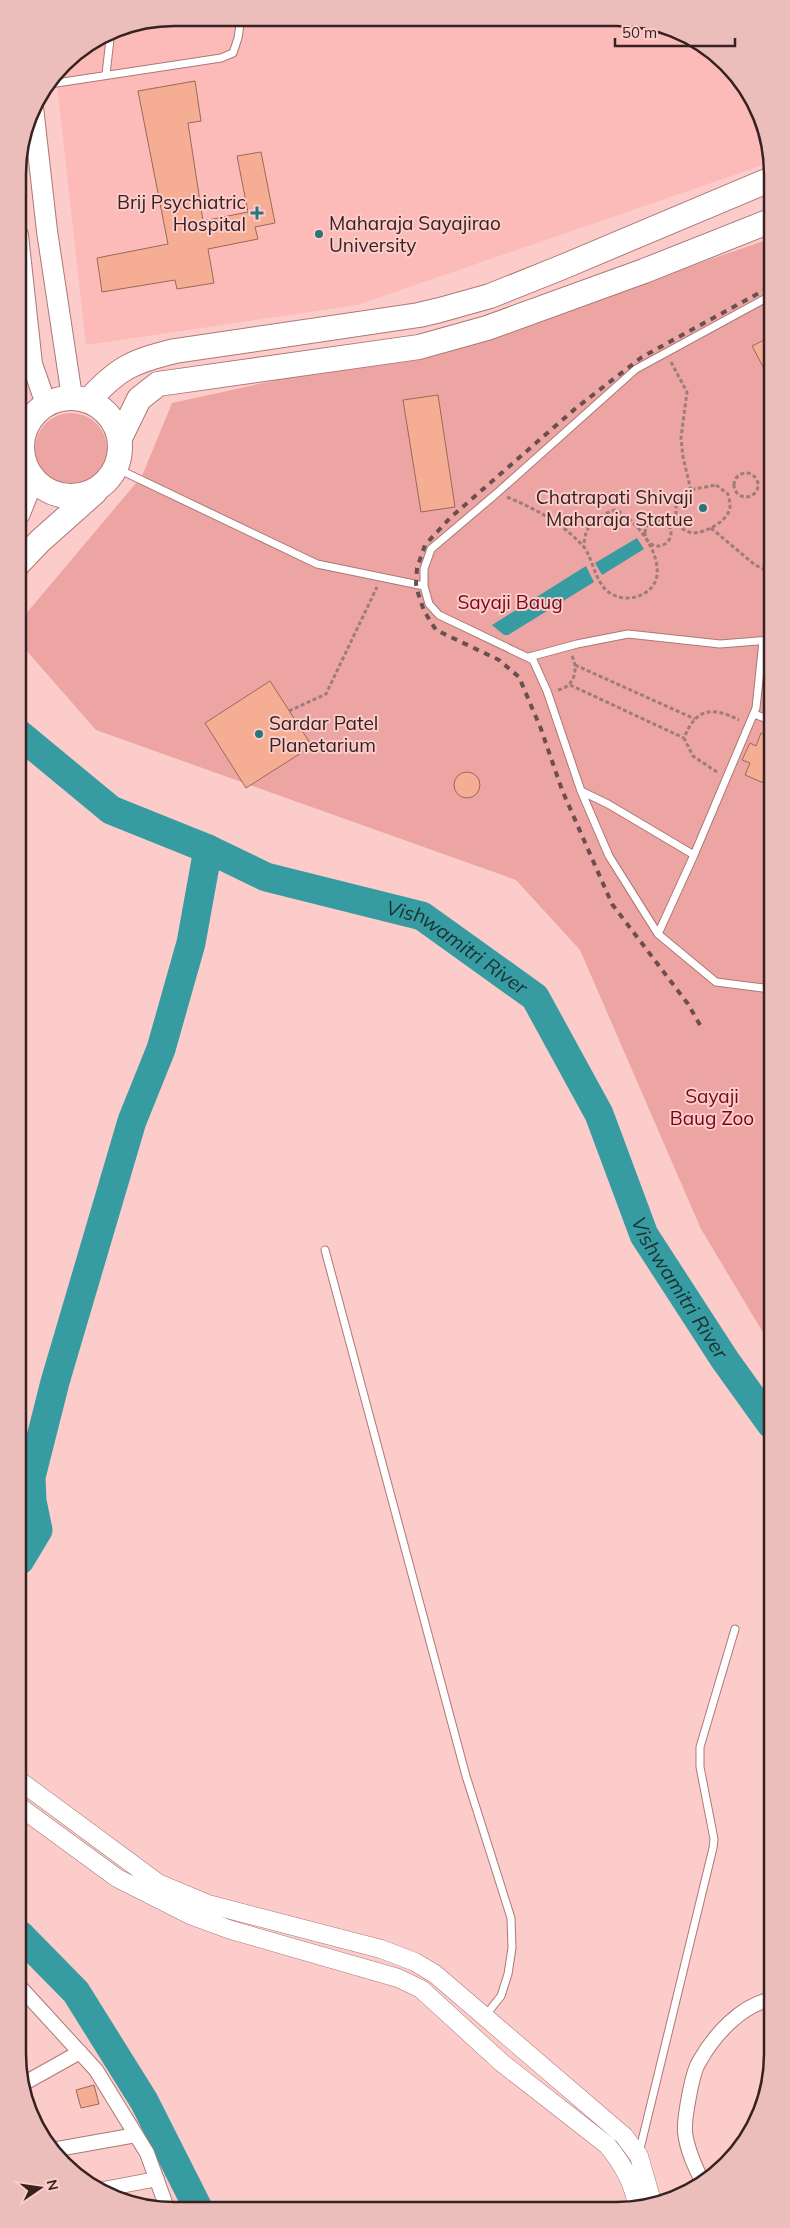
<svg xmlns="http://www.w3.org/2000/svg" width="790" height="2228" viewBox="0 0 790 2228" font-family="Mulish,sans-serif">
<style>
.built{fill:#fcbbb8}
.green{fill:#eca5a2}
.water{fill:#379ba2}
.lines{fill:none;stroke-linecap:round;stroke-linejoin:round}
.river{stroke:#379ba2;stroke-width:29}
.building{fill:#f5ae94;stroke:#986a58}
.service-casing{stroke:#ac7876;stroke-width:9}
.minor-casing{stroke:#ac7876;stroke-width:16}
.tertiary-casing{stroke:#ac7876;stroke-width:19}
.secondary-casing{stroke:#ac7876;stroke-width:22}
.trunk-casing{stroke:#ac7876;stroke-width:26}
.path{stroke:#9f7c7b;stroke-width:3;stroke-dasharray:4 2.5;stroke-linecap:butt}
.service{stroke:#fff;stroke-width:7}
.minor{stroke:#fff;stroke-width:14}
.tertiary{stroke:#fff;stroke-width:18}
.secondary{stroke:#fff;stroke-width:20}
.trunk{stroke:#fff;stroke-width:24}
.rail{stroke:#6b4f4e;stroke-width:4;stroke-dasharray:6 6;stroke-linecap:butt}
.poi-dot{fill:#2b757a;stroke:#fbccca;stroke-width:2}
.labels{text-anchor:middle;stroke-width:4;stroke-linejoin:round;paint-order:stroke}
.poi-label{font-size:19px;fill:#372121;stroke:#fbccca;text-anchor:end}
.park-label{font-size:19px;fill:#790519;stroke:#fbccca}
.water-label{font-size:20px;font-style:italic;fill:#1a3132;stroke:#fbccca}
.rim{fill:none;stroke:#372121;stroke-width:2.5}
</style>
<rect width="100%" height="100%" fill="#fbccca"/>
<!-- built -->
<path class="built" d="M174 18 647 21 694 38 727 63 752 96 769 143V163L357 305 86 345 56 75 71 56 114 29Z"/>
<!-- green -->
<path class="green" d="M770 239 771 1346 701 1229 580 950 516 880 96 730 19 642V622L142 476 172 403 332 368 420 358Z
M35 449a36 36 0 1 1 72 0a36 36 0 1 1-72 0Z"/>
<!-- water -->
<path class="water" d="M637 538 644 549 602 575 595 563Z
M586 566 594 582 508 635H504L492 625Z"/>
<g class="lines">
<!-- river -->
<g class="river">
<path id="s1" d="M19 734 111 810 208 849 266 877 422 916 535 997 599 1114 644 1235 725 1360 771 1424"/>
<path d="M20 1560 38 1530 32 1501 31 1477 55 1382 132 1121 161 1049 191 943 208 849"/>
<path d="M20 1935 76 1992 144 2101 198 2208"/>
</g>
</g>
<!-- building -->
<path class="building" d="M195 81 201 121 188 123 203 221 248 212 237 156 261 152 275 223 255 227 258 239 208 249 214 283 177 289 175 280 102 292 97 258 168 244 138 91Z
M770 337V380L752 346Z
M438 395 455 507 421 512 403 400Z
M270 681 312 746 246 788 205 723Z
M761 733 770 737V772L766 784 745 775 750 763 742 760 750 743 756 746Z
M454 785a13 13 0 1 1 26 0a13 13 0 1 1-26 0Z
M94 2085 99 2104 81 2108 76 2090Z"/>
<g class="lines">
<!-- service casing -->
<g class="service-casing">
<path id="service" d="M106 74 111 31
M50 84 221 58 233 53 238 38 241 18
M116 468 317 564 424 586 429 604 439 615 533 660 547 691 581 791 609 856 658 934 716 982 771 989
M424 586V569L431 549 497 493 636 369 770 296
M529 657 577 644 628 634 720 644 770 640
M754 714 770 720
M581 791 608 804 694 855
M658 934 694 855 756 708 763 641
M325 1250 466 1776 511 1918 512 1948 508 1974 501 1996 485 2016
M639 2153 713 1848 714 1839 700 1767V1747L735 1629"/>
</g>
<!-- minor casing -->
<g class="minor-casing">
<path id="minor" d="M18 420 27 425
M20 1987 96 2070 147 2153 167 2208
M21 2085 80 2052
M52 2150 136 2135
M703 2183C695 2167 687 2150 685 2132 684 2119 692 2073 699 2062 714 2035 741 2005 772 1999
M99 2190 157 2179"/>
</g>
<!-- tertiary casing -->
<g class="tertiary-casing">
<path id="tertiary" d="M20 1781 158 1883 208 1904 381 1949 415 1962 435 1974 624 2136 639 2156 653 2205
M20 1807 117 1878 190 1915 231 1930 398 1978 421 1989 502 2063 607 2145C623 2164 634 2183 637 2207"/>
</g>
<!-- secondary casing -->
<g class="secondary-casing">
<path id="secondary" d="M33 107 47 231 72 397
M18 235 32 364 46 404"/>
</g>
<!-- trunk casing -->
<g class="trunk-casing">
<path id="trunk" d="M22 447a49 49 0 1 1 98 0a49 49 0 1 1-98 0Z
M89 400C118 368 133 361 175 351L419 315 440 310 490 296 560 268 769 180
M120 438 139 399 158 384 419 347 487 328 644 271 770 221
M18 513 32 478
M18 564 40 541 95 492"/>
</g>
<!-- path -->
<path class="path" d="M671 362 687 392 681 438 683 457 691 491
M734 485a12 12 0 1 1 24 0a12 12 0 1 1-24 0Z
M716 485 728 494C729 498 730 502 730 506 730 520 706 533 693 533 686 532 681 528 676 522V502L694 489Z
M507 497C536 509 562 523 583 546 592 556 594 578 606 590 622 605 654 598 657 575 660 551 636 520 616 510 596 515 584 525 584 547
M645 533a13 13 0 1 1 26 0a13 13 0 1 1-26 0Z
M711 528 755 565 770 572
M575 665 695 719
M570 685 684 738
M558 690C574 687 579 670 572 656
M289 711 326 694 377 587
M717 772 693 756 684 738C696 708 712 706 739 720"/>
<!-- service -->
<use href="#service" class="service"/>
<!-- minor -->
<use href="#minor" class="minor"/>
<!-- tertiary -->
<use href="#tertiary" class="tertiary"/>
<!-- secondary -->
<use href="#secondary" class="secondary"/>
<!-- trunk -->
<use href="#trunk" class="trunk"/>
<!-- rail -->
<path class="rail" d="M700 1025 688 1004 612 904 562 790 541 729 519 677 499 660 436 630 424 611 418 593 416 584 417 568 425 545 450 518 576 408 642 357 770 287"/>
</g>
<!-- markers -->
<g class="poi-dot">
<path d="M254.5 205.5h5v5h5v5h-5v5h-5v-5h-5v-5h5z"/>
<circle cx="319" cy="234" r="5"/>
<circle cx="703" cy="508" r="5"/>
<circle cx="259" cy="734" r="5"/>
</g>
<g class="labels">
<!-- poi labels -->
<g class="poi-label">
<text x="246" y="209">Brij Psychiatric<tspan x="246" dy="22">Hospital</tspan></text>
<text x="329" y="230" text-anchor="start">Maharaja Sayajirao<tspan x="329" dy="22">University</tspan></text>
<text x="693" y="504">Chatrapati Shivaji<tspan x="693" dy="22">Maharaja Statue</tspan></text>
<text x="269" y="730" text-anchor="start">Sardar Patel<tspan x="269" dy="22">Planetarium</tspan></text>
</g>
<!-- park labels -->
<g class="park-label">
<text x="510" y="609">Sayaji Baug</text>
<text x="712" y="1103">Sayaji<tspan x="712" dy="22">Baug Zoo</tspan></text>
</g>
<!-- water labels -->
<g class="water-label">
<text dy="7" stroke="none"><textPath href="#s1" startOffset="494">Vishwamitri River</textPath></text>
<text dy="7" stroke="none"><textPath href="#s1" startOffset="914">Vishwamitri River</textPath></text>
</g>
</g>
<!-- crop -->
<path d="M0 0H790V2228H0ZM174 26H616A148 148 0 0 1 764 174V2054A148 148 0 0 1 616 2202H174A148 148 0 0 1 26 2054V174A148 148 0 0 1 174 26Z" fill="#ebbebc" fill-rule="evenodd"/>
<path class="rim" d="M174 26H616A148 148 0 0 1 764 174V2054A148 148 0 0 1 616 2202H174A148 148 0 0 1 26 2054V174A148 148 0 0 1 174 26Z"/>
<!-- north arrow -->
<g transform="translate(40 2188) rotate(77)" stroke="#fbccca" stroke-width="4" paint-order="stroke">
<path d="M0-4L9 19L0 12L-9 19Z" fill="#372121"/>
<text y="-8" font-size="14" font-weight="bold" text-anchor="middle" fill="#372121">N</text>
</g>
<!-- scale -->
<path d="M615 38v8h120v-8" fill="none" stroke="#372121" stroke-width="2.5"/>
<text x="622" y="38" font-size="15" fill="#372121" stroke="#fbccca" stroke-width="4" paint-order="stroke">50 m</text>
</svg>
